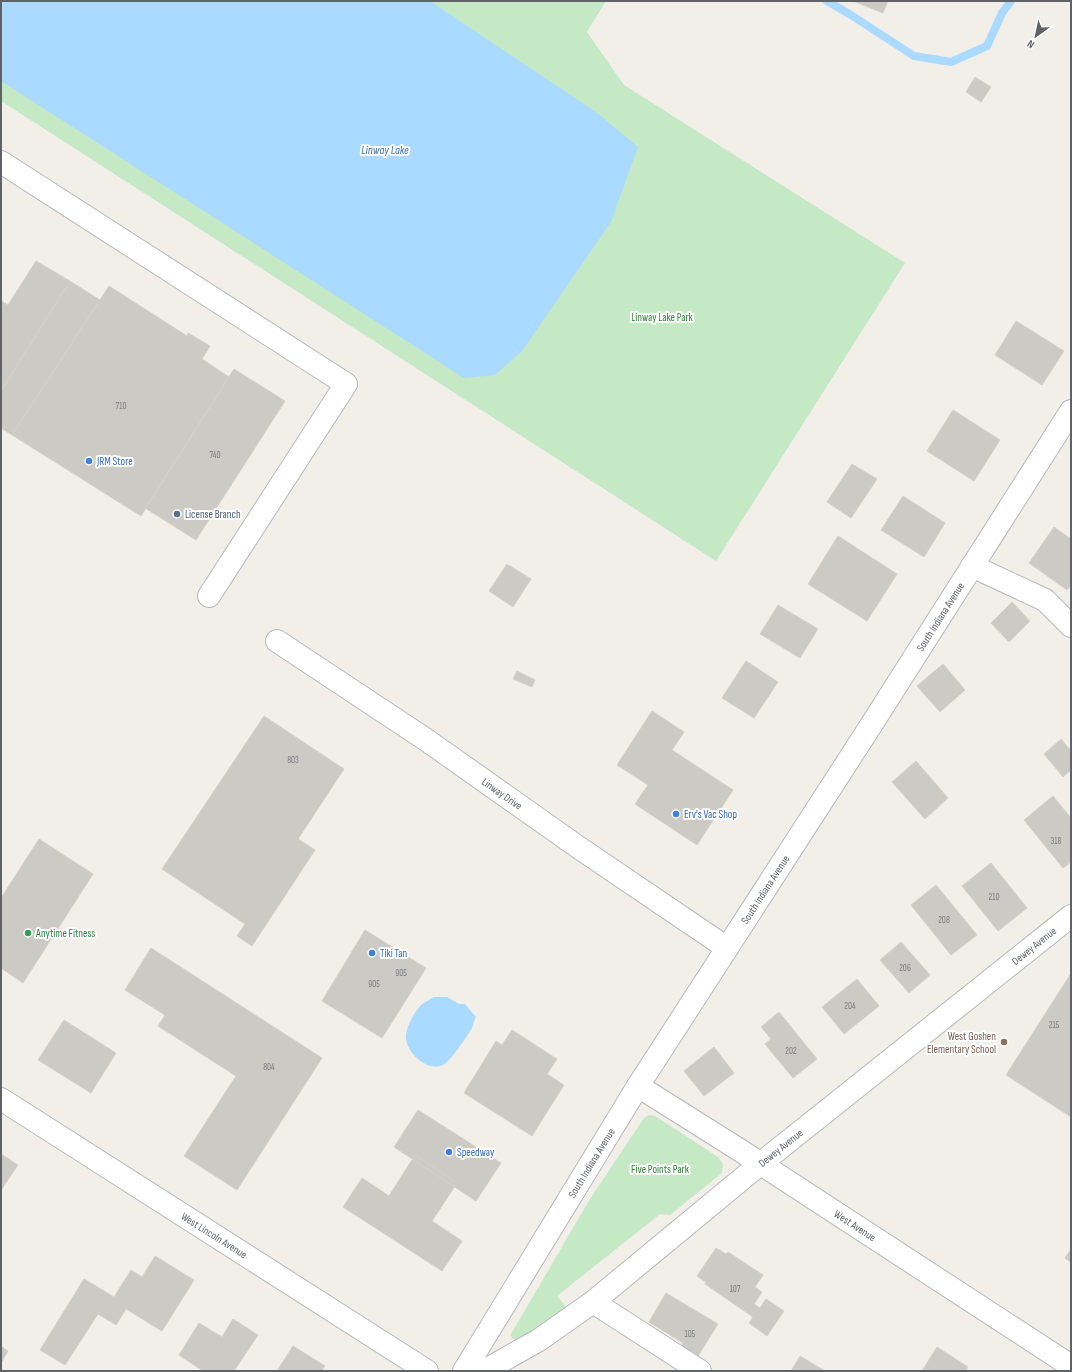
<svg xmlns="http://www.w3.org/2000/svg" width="1072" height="1372" viewBox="0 0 1072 1372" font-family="'Sofia Sans Condensed',sans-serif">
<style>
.green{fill:#c5e8c5}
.water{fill:#aadaff}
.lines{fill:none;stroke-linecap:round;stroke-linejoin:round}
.stream{stroke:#aadaff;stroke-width:8}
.building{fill:#cccac5;stroke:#d6d1c6}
.minor-casing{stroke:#b5b8bc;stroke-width:24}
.minor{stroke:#fff;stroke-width:22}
.shop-dot{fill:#3f7fe0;stroke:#fff;stroke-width:1.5}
.service-dot{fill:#5c6f8a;stroke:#fff;stroke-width:1.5}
.leisure-dot{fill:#2e9e5b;stroke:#fff;stroke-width:1.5}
.education-dot{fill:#8d6e63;stroke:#fff;stroke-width:1.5}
.labels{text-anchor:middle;stroke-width:4;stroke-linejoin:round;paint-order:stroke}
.number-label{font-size:9px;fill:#7a7d7f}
.park-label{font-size:11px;fill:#348238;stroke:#fff}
.shop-label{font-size:11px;fill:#366cbe;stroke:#fff;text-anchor:start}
.service-label{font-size:11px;fill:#4e5e75;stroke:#fff;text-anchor:start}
.street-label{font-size:11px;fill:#5f6368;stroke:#fff}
.leisure-label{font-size:11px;fill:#27864d;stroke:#fff;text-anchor:start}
.education-label{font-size:11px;fill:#785e54;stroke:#fff;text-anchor:end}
.water-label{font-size:12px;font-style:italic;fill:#4174aa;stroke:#fff}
</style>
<rect width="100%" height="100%" fill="#f1efe8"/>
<!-- green -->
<path class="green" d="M1 1H606L587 32 624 85 905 263 716 561 1 101Z
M651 1115 655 1116 718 1157 723 1164 722 1173 670 1215 660 1214 557 1296 567 1308V1311L517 1341 511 1337V1334L590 1199 644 1118 647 1116Z"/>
<!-- water -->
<path class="water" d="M1 1H430L596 112 638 147 611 222 522 351 495 375 464 378 1 81Z
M434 997H447L459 1004H465L476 1017C474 1020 473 1025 472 1028 467 1036 451 1061 443 1065 428 1073 404 1051 406 1035 407 1025 414 1013 421 1005 425 1002 430 999 434 997Z"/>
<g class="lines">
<!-- stream -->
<path class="stream" d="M827 1 851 15 914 56 951 62 987 46 1002 13 1011 1"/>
</g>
<!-- building -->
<path class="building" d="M853 1H888L883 13Z
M975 77 991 87 981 102 966 92Z
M36 261 70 281 1 391V301L8 305Z
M70 281 100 300 12 435 1 428V391Z
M109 286 187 336 188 333 210 346 202 359 229 377 141 516 12 435Z
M1016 321 1064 351 1042 385 995 355Z
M234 369 285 401 196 540 145 508Z
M953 410 1000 440 974 481 927 451Z
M852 464 877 479 851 518 827 502Z
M903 496 945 523 924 557 881 530Z
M1054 527 1071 539V585L1067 590 1029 563Z
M838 536 897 574 867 621 808 584Z
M507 564 531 579 513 607 489 591Z
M1012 602 1030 621 1009 642 991 623Z
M778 605 818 629 800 658 760 634Z
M746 661 778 682 754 718 722 698Z
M943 664 965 690 940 712 917 686Z
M517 671 535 680 532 687 513 679Z
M652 711 684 732 672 750 733 790 697 845 635 804 648 785 617 765Z
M264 716 344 769 298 839 315 850 252 946 237 936 245 924 162 869Z
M1061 739 1071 751V770L1063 777 1044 754Z
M916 761 948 798 925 819 892 782Z
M1053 796 1071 818V862L1063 868 1024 820Z
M39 839 93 874 23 983 1 968V898Z
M991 863 1027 908 998 931 962 886Z
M936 885 977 935 951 955 911 905Z
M365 930 426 968 382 1038 322 1001Z
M901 942 930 975 909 993 880 960Z
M151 948 322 1058 237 1190 184 1156 236 1076 158 1026 165 1015 125 990Z
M1070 975 1071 976V1117L1006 1075Z
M857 979 879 1006 844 1034 822 1007Z
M779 1012 817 1059 793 1078 765 1044 771 1039 761 1027Z
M64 1020 116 1053 91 1093 38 1060Z
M512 1030 557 1059 547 1074 564 1085 532 1136 464 1093 496 1041 502 1045Z
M714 1047 734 1073 704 1096 684 1071Z
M418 1110 501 1163 476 1201 394 1147Z
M1 1154 18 1165 1 1190Z
M415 1155 457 1183 432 1221 462 1241 442 1271 343 1207 362 1178 389 1196Z
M716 1248 726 1254 728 1252 763 1275 755 1287 762 1292 754 1304 760 1308 766 1299 784 1311 767 1336 749 1323 753 1317 705 1284 706 1282 697 1276Z
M1071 1249V1262L1065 1258Z
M155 1256 194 1280 162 1331 126 1309 116 1325 98 1314 65 1365 40 1350 84 1279 114 1297 131 1270 142 1277Z
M666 1293 718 1324 698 1356 682 1346 683 1343 649 1322Z
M233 1319 258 1335 234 1371H203L179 1355 199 1323 222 1337Z
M1 1346 8 1351 1 1363Z
M293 1346 325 1366 321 1371H277Z
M937 1347 968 1367 965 1371H922Z
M800 1356 825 1371H791Z"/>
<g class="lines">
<!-- minor casing -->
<g class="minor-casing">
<g id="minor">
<path d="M1 162 346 384 209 596"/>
<path d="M972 566 1045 600 1071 626"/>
<path id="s1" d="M277 641 425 739 578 847 727 948"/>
<path id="s2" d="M638 1086 738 1149 1071 1366"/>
<path id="s3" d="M1 1099 427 1371"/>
<path d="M593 1302 700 1371"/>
<path id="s4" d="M464 1371 638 1086 868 730 1071 411"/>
<path id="s5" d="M484 1371 539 1340 593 1302 760 1164 1071 916"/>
</g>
</g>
<!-- minor -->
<use href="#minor" class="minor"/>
</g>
<!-- markers -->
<g class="shop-dot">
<circle cx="89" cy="461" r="4"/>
<circle cx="676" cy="814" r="4"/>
<circle cx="372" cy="953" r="4"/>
<circle cx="449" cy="1152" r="4"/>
</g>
<circle class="service-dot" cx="177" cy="514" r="4"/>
<circle class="leisure-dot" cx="28" cy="933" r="4"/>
<circle class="education-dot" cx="1004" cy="1042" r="4"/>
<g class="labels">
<!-- number labels -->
<g class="number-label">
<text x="121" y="409">710</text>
<text x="215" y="458">740</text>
<text x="293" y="763">803</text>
<text x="1056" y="844">318</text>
<text x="994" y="900">210</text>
<text x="944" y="923">208</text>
<text x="905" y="971">206</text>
<text x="401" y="976">905</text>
<text x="374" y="987">905</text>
<text x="850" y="1009">204</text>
<text x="1054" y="1028">215</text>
<text x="791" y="1054">202</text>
<text x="269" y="1070">804</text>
<text x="735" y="1292">107</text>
<text x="690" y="1337">105</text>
</g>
<!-- park labels -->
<g class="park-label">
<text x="662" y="321">Linway Lake Park</text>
<text x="660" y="1173">Five Points Park</text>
</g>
<!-- shop labels -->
<g class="shop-label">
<text x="97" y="465">JRM Store</text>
<text x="684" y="818">Erv's Vac Shop</text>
<text x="380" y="957">Tiki Tan</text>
<text x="457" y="1156">Speedway</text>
</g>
<!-- service labels -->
<g class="service-label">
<text x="185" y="518">License Branch</text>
</g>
<!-- street labels -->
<g class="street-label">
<text dy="4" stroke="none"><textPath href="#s4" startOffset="892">South Indiana Avenue</textPath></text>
<text dy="4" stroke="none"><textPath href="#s1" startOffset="272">Linway Drive</textPath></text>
<text dy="4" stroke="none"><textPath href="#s4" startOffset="568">South Indiana Avenue</textPath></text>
<text dy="4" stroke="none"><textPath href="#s5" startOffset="696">Dewey Avenue</textPath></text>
<text dy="4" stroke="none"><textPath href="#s5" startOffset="372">Dewey Avenue</textPath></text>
<text dy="4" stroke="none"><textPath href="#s4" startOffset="244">South Indiana Avenue</textPath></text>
<text dy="4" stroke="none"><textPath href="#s2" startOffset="258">West Avenue</textPath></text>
<text dy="4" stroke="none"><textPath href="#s3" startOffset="253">West Lincoln Avenue</textPath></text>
</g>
<!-- leisure labels -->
<g class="leisure-label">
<text x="36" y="937">Anytime Fitness</text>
</g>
<!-- education labels -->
<g class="education-label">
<text x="996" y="1040">West Goshen<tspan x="996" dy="13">Elementary School</tspan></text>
</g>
<!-- water labels -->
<g class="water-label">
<text x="385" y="154">Linway Lake</text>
</g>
</g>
<!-- border -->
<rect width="1072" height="1372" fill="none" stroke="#5f6368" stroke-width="4"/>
<!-- north arrow -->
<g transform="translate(1036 36) rotate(213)" stroke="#ffffff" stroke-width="3" paint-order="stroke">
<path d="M0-3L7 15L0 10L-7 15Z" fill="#5f6368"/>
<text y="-6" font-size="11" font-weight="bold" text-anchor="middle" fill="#5f6368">N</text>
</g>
</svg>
